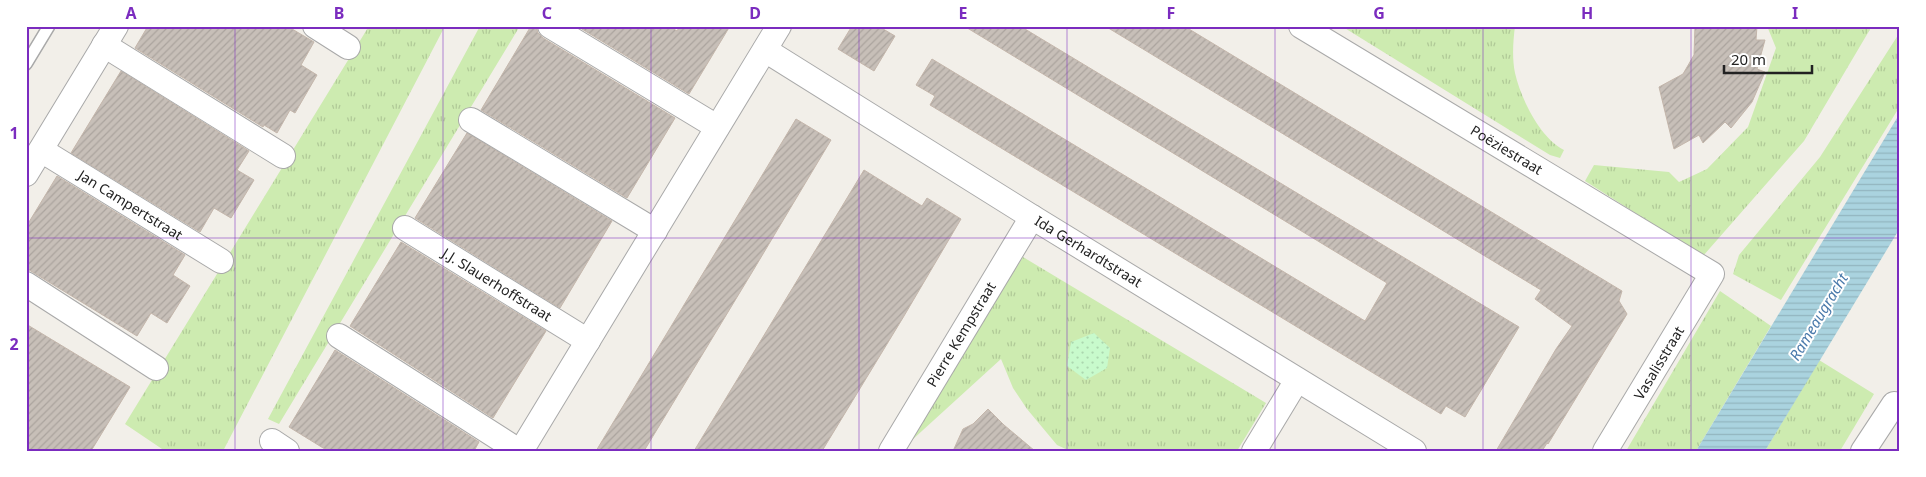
<svg xmlns="http://www.w3.org/2000/svg" width="1926" height="477" viewBox="0 0 1926 477" font-family="'Noto Sans',sans-serif">
<style>
.grass{fill:url(#grass-tufts)}
.park{fill:url(#park-dots)}
.water{fill:url(#water-rules)}
.building{fill:url(#building-hatch);stroke:#c4b6ab}
.lines{fill:none;stroke-linecap:round;stroke-linejoin:round}
.lane-casing{stroke:#a9a9a9;stroke-width:14}
.street-casing{stroke:#a9a9a9;stroke-width:26}
.lane{stroke:#fff;stroke-width:11}
.street{stroke:#fff;stroke-width:24}
.grid{fill:none;stroke:#7b2cbf;stroke-width:1;stroke-opacity:0.55}
.labels{text-anchor:middle;stroke-width:4;stroke-linejoin:round;paint-order:stroke}
.street-label{font-size:14px;fill:#222;stroke:#fff}
.water-label{font-size:15px;font-style:italic;fill:#4a7aab;stroke:#fff}
.neatline{fill:none;stroke:#7b2cbf;stroke-width:2}
.grid-label{font-size:16px;text-anchor:middle;font-weight:bold;fill:#7b2cbf}
</style>
<defs>
<pattern id="grass-tufts" width="24" height="20" patternUnits="userSpaceOnUse" patternTransform="scale(1.25)"><rect width="24" height="20" fill="#cdebb0"/><path d="M3 7l-1-3M5 7V3M7 7l1-3M15 17l-1-3M17 17v-4M19 17l1-3" fill="none" stroke="#b0c997"/></pattern>
<pattern id="park-dots" width="8" height="8" patternUnits="userSpaceOnUse" patternTransform="scale(1.25)"><rect width="8" height="8" fill="#c8facc"/><path d="M2 2h.1M6 6h.1" fill="none" stroke="#acd6af" stroke-width="1.8" stroke-linecap="round"/></pattern>
<pattern id="water-rules" width="6" height="5" patternUnits="userSpaceOnUse" patternTransform="scale(1.25)"><rect width="6" height="5" fill="#aad3df"/><path d="M0 2.5h6" fill="none" stroke="#92b5bf"/></pattern>
<pattern id="building-hatch" width="6" height="6" patternUnits="userSpaceOnUse" patternTransform="scale(1.25)"><rect width="6" height="6" fill="#c7bfb8"/><path d="M-1 1l2-2M0 6l6-6M5 7l2-2" fill="none" stroke="#aba49e"/></pattern>
</defs>
<rect width="100%" height="100%" fill="#f2efe9"/>
<!-- grass -->
<path class="grass" d="M369 26H445L223 451H165L125 424Z
M480 26H520L279 424 268 419Z
M1344 26H1515C1513 42 1512 58 1515 73 1521 99 1540 138 1564 150L1560 158 1550 155 1343 27Z
M1767 26H1872L1804 141 1703 256 1585 181 1594 165 1669 172 1679 182 1707 169 1748 127 1776 48Z
M1900 32V106L1781 300 1733 274 1739 255 1820 157Z
M1023 257 1266 403 1237 451H1070L1057 445 1027 409 1013 388 1001 359 900 451Z
M1720 291 1771 326 1696 451H1626Z
M1819 360 1874 394 1840 451H1765Z"/>
<!-- park -->
<path class="park" d="M1094 333 1110 348 1107 368 1086 380 1067 366 1071 342Z"/>
<!-- water -->
<path class="water" d="M1900 113V228L1765 451H1696Z"/>
<!-- building -->
<path class="building" d="M148 26H287L314 42 301 65 317 75 295 113 290 110 277 133 264 125 263 127 135 48Z
M531 26H536L538 33 543 38 675 118 627 198 481 110Z
M577 26H669L677 31 680 26H730L689 94Z
M852 26H878L895 36 874 71 838 49Z
M964 26H1020L1519 327 1465 417 1446 406 1441 414 930 105 935 96 916 85 932 59 1365 321 1387 283Z
M1105 26H1184L1622 291 1619 301 1627 314 1548 444 1547 443 1542 451H1496L1556 349 1572 326 1535 299 1541 290Z
M1695 26H1757L1756 40H1765L1757 69 1765 72 1752 102 1731 128 1725 122 1703 143 1699 135 1674 149 1659 87 1683 74 1694 55Z
M121 71 249 151 237 170 254 180 231 218 214 208 200 232 71 153Z
M796 119 831 140 754 269 644 451H596Z
M467 133 612 221 560 308 415 218Z
M864 170 922 206 927 198 961 219 904 316 822 451H694Z
M57 176 185 255 173 275 190 286 167 323 151 313 137 336 26 268V227Z
M401 242 546 331 493 418 350 326Z
M26 324 130 387 91 451H26Z
M335 350 479 442 474 451H328L289 427Z
M988 409 1004 425 1035 451H953L963 429 973 424Z"/>
<g class="lines">
<!-- lane casing -->
<g class="lane-casing">
<path id="lane" d="M26 64 49 26"/>
</g>
<!-- street casing -->
<g class="street-casing">
<g id="street">
<path d="M315 26 348 47"/>
<path d="M550 26 717 127"/>
<path id="s1" d="M1301 26 1712 274 1605 451"/>
<path d="M104 45 283 156"/>
<path id="s2" d="M765 50 1032 217 1414 451"/>
<path d="M471 120 655 231"/>
<path id="s3" d="M41 150 221 261"/>
<path d="M26 174 116 26"/>
<path id="s4" d="M405 228 588 341"/>
<path d="M26 284 156 368"/>
<path d="M339 336 519 451"/>
<path d="M272 441 287 451"/>
<path d="M521 451 779 26"/>
<path id="s5" d="M891 451 1032 217"/>
<path d="M1254 451 1297 380"/>
<path d="M1863 451 1894 404 1900 407"/>
</g>
</g>
<!-- lane -->
<use href="#lane" class="lane"/>
<!-- street -->
<use href="#street" class="street"/>
</g>
<!-- grid -->
<path class="grid" d="M235 26V451M443 26V451M651 26V451M859 26V451M1067 26V451M1275 26V451M1483 26V451M1691 26V451M26 238H1900"/>
<g class="labels">
<!-- street labels -->
<g class="street-label">
<text dy="5" stroke="none"><textPath href="#s1" startOffset="240">Poëziestraat</textPath></text>
<text dy="5" stroke="none"><textPath href="#s3" startOffset="105">Jan Campertstraat</textPath></text>
<text dy="5" stroke="none"><textPath href="#s2" startOffset="381">Ida Gerhardtstraat</textPath></text>
<text dy="5" stroke="none"><textPath href="#s4" startOffset="108">J.J. Slauerhoffstraat</textPath></text>
<text dy="5" stroke="none"><textPath href="#s5" startOffset="136">Pierre Kempstraat</textPath></text>
<text transform="translate(1659 363) rotate(-59)" y="5">Vasalisstraat</text>
</g>
<!-- water labels -->
<g class="water-label">
<text transform="translate(1819 317) rotate(-59)" y="5">Rameaugracht</text>
</g>
</g>
<!-- border -->
<rect width="1926" height="477" fill="none" stroke="#ffffff" stroke-width="55"/>
<!-- scale -->
<path d="M1724 65v8h88v-8" fill="none" stroke="#222222" stroke-width="2.5"/>
<text x="1731" y="65" font-size="15" fill="#222222" stroke="#ffffff" stroke-width="4" paint-order="stroke">20 m</text>
<rect x="28" y="28" width="1870" height="422" class="neatline"/>
<g class="grid-label">
<text x="131" y="19">A</text>
<text x="339" y="19">B</text>
<text x="547" y="19">C</text>
<text x="755" y="19">D</text>
<text x="963" y="19">E</text>
<text x="1171" y="19">F</text>
<text x="1379" y="19">G</text>
<text x="1587" y="19">H</text>
<text x="1795" y="19">I</text>
<text x="14" y="139">1</text>
<text x="14" y="350">2</text>
</g>
</svg>
